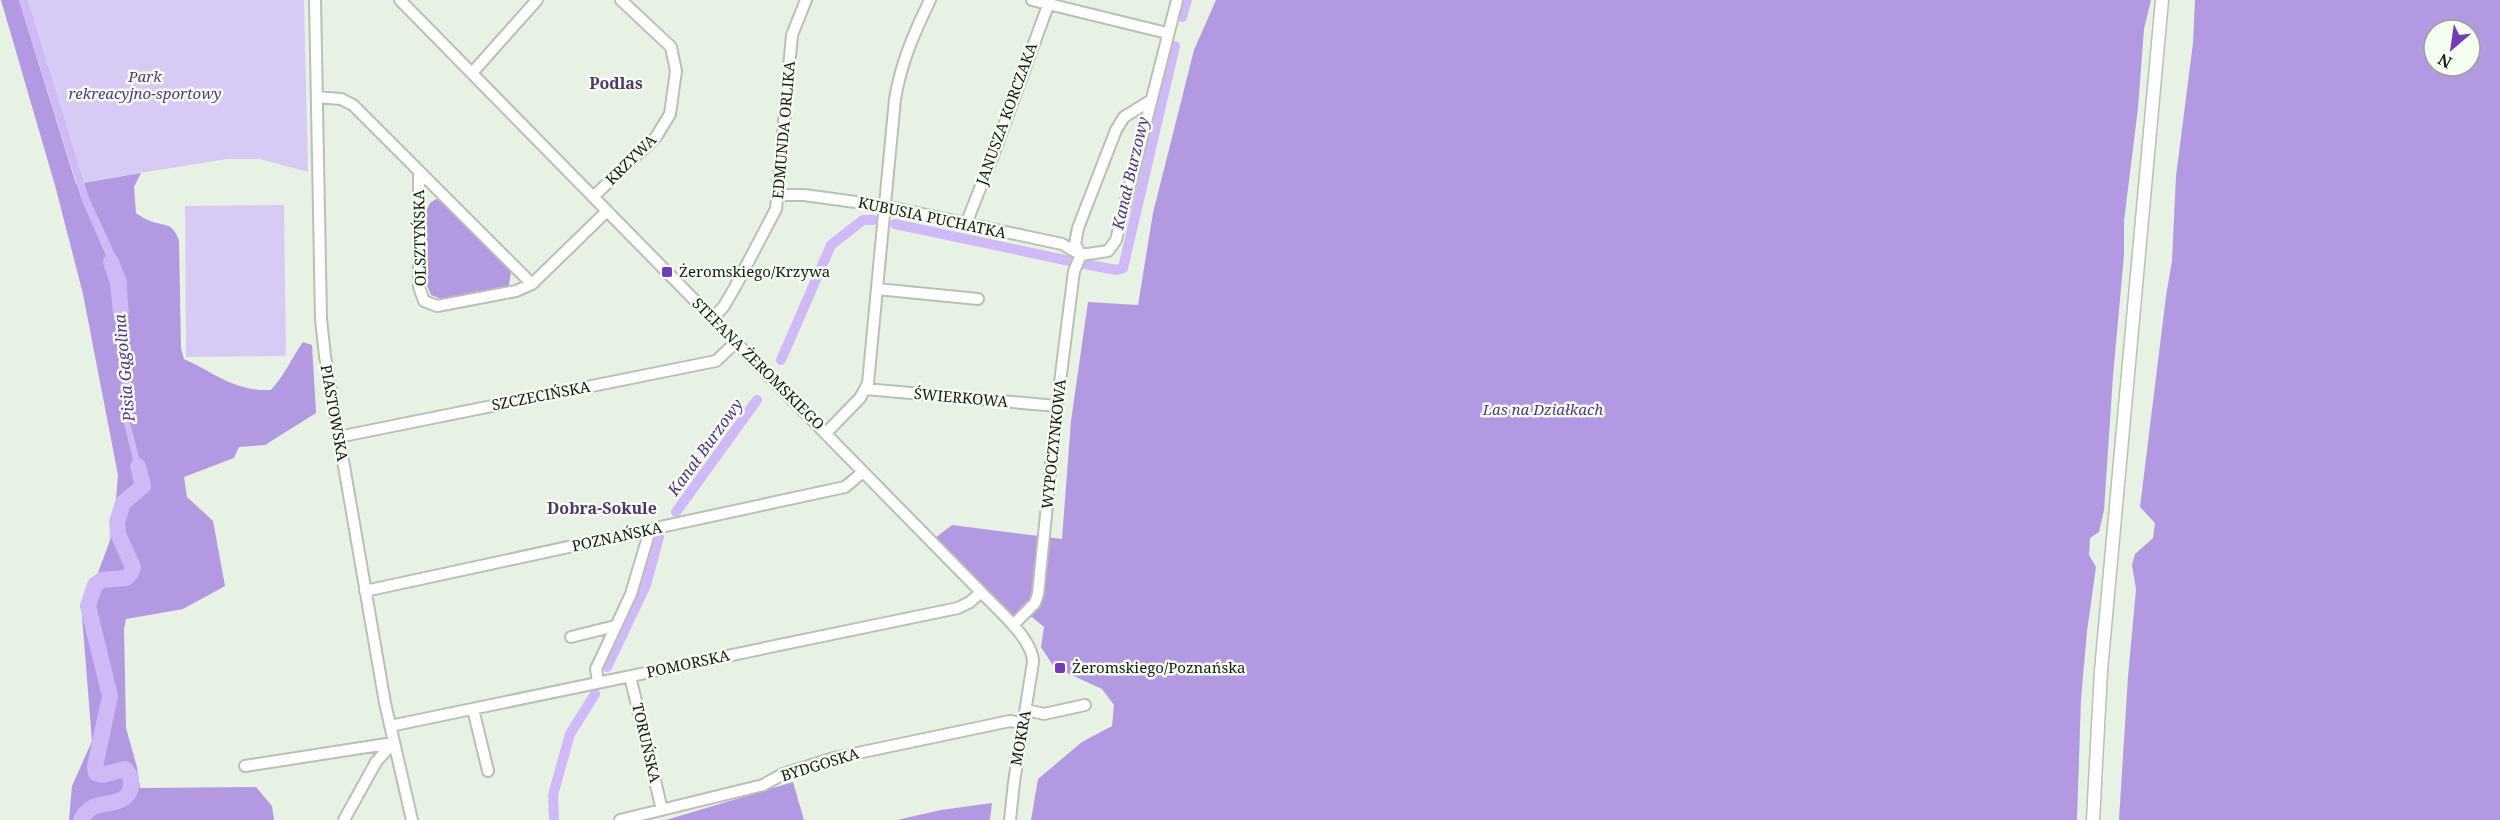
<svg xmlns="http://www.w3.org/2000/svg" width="2500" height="820" viewBox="0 0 2500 820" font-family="'Noto Serif',serif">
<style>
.green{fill:#d7caf4}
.forest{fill:#b399e2;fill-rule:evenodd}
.water{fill:#cfbaf7}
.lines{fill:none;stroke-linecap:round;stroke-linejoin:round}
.canal{stroke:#cfbaf7;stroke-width:10}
.river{stroke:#cfbaf7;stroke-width:16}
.minor-casing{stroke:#b7c1b4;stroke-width:14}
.major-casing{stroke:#b7c1b4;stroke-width:15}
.minor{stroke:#fff;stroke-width:10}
.major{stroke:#fff;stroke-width:12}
.poi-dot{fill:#733eb5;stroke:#f4fef1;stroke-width:2}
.labels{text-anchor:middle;stroke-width:5;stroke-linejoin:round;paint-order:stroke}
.park-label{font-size:15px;font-style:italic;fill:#583489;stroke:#f4fef1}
.street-label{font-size:15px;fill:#161a15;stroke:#f4fef1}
.poi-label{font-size:15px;fill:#161a15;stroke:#f4fef1;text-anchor:start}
.neighbourhood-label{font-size:16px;font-weight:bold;fill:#4c3570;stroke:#f4fef1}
.water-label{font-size:16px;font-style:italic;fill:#553085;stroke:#f4fef1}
</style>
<rect width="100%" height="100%" fill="#e7f1e4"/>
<!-- green -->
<path class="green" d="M28 0H304L308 172 260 159H227L84 182Z
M284 205 286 356 186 357 185 206Z"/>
<!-- forest -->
<path class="forest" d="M1 0H19L76 184 141 173 134 187 136 213C140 216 145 219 150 221 166 227 171 221 179 240L181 348 184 359C217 374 233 391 271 390 284 376 291 359 303 342L312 345 316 413 265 445 239 447 234 458 184 477 187 497 213 521 225 586 183 609 126 619 124 629 126 728 137 767 140 788 256 787 272 806 274 820H69L72 786 92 741 82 616 109 543 114 524 118 475 83 294 56 189Z
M1216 0H2151L2144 29 2138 108 2124 221V255L2113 376 2104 510 2099 532 2090 538 2089 555 2096 567 2087 631 2081 699 2077 820H1031L1038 779 1082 742 1112 726 1114 705 1102 689 1054 667 1041 647 1044 627 1032 617 1018 623 935 538 952 525 1062 539 1071 421 1088 302 1138 305 1153 213 1194 50Z
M2195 0H2500V820H2119L2128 677 2136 589 2132 565 2135 554 2153 538 2155 523 2140 507 2166 296 2172 261 2176 176 2193 43ZM2434 30H2470V66H2434Z
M436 199 443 202 511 272 509 285 506 288 444 300 431 295 425 280 424 216 430 203Z
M793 782 804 820H666Z
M992 803 990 820H897L941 810Z"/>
<!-- water -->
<path class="water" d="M19 0H28L89 198 127 280 129 419 146 483 140 490 123 419 118 283 82 201Z"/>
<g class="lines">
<!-- canal -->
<path class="canal" d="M1182 17 1187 0
M895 224 1070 261
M1084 264 1117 270 1123 268 1175 46
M781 360 831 245 863 220H873
M676 512 757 400
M607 667 646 585 659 537
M554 820 553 795 570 734 595 694"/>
<!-- river -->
<path class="river" d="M111 262 118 282 121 313
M81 820C83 816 86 812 90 809 103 800 127 807 131 787 132 780 130 774 125 769L102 775 96 773 95 767 110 696 88 606 95 585 102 580 126 578 131 573 133 567 118 534 117 522 123 503 143 486 138 466"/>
<!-- minor casing -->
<g class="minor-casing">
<path id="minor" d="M315 0 321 319 325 356 385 703 412 820
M400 0 981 592C997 609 1033 639 1033 662L1014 782 1010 820
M1032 0 1167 33
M472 73 537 0
M317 97 341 99 353 105 419 171V287L424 301 437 306 516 291 532 284 607 211
M419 171 532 284
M779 195H804L885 206 1062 244 1081 255
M593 197 656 137 670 114 676 71 671 47 621 0
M966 224 992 158 1050 0
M1081 255 1075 244 1078 228 1116 130 1124 117 1150 101
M877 289 978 299
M713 318 724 306 734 289 776 209 792 35 806 0
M865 389 1057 406
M826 433 860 398 868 383 895 99C901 63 914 33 930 0
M338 437 716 361 736 342
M365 591 845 487 863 472
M1013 625 1035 603 1038 594 1057 406 1074 271 1081 255 1108 251 1116 240 1177 0
M571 637 615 626
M630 676 662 810
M598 682 596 669 631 594 650 530
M473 709 488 771
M1026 710 1044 714 1085 705
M390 726 958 608 970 602 981 592
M245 766 393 743
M344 820 376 762 393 743
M620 820 763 785 783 774 834 758 1010 721 1023 723"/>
</g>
<!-- major casing -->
<g class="major-casing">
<path id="major" d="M2093 820 2101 671 2162 0"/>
</g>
<!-- minor -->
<use href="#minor" class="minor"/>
<!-- major -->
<use href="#major" class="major"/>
</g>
<!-- markers -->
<g class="poi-dot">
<rect x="661" y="266" width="12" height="12" rx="3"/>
<rect x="1054" y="662" width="12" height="12" rx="3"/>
</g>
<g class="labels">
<!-- park labels -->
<g class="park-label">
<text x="145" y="82">Park<tspan x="145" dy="17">rekreacyjno-sportowy</tspan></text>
<text x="1543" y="415">Las na Działkach</text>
</g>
<!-- street labels -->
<g class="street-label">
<text transform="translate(1007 114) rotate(-70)" y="5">JANUSZA KORCZAKA</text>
<text transform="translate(784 130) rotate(-85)" y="5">EDMUNDA ORLIKA</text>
<text transform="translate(631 160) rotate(-45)" y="5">KRZYWA</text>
<text transform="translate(932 218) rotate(12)" y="5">KUBUSIA PUCHATKA</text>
<text transform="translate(420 238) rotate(-91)" y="5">OLSZTYŃSKA</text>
<text transform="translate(758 364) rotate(45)" y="5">STEFANA ŻEROMSKIEGO</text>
<text transform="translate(541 396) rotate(-11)" y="5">SZCZECIŃSKA</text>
<text transform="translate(961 398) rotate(5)" y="5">ŚWIERKOWA</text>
<text transform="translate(334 413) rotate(80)" y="5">PIASTOWSKA</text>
<text transform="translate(1054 444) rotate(-84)" y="5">WYPOCZYNKOWA</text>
<text transform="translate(617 537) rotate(-12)" y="5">POZNAŃSKA</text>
<text transform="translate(688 664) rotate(-12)" y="5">POMORSKA</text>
<text transform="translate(1021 738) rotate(-80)" y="5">MOKRA</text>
<text transform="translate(646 743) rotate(77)" y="5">TORUŃSKA</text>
<text transform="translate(820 765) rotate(-17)" y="5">BYDGOSKA</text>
</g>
<!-- poi labels -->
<g class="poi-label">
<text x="679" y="277">Żeromskiego/Krzywa</text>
<text x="1072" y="673">Żeromskiego/Poznańska</text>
</g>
<!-- neighbourhood labels -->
<g class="neighbourhood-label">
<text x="616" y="89">Podlas</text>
<text x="602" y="514">Dobra-Sokule</text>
</g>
<!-- water labels -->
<g class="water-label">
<text transform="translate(1130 173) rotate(-77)" y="6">Kanał Burzowy</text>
<text transform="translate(124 368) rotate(-95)" y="6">Pisia Gągolina</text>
<text transform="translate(705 447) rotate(-54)" y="6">Kanał Burzowy</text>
</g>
</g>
<!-- north arrow -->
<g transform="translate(2452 48) rotate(209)"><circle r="28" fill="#f4fef1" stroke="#9ba399" stroke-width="1.5"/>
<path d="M0-4.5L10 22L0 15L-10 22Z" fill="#733eb5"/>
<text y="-9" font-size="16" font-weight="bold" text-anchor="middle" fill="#161a15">N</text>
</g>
</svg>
